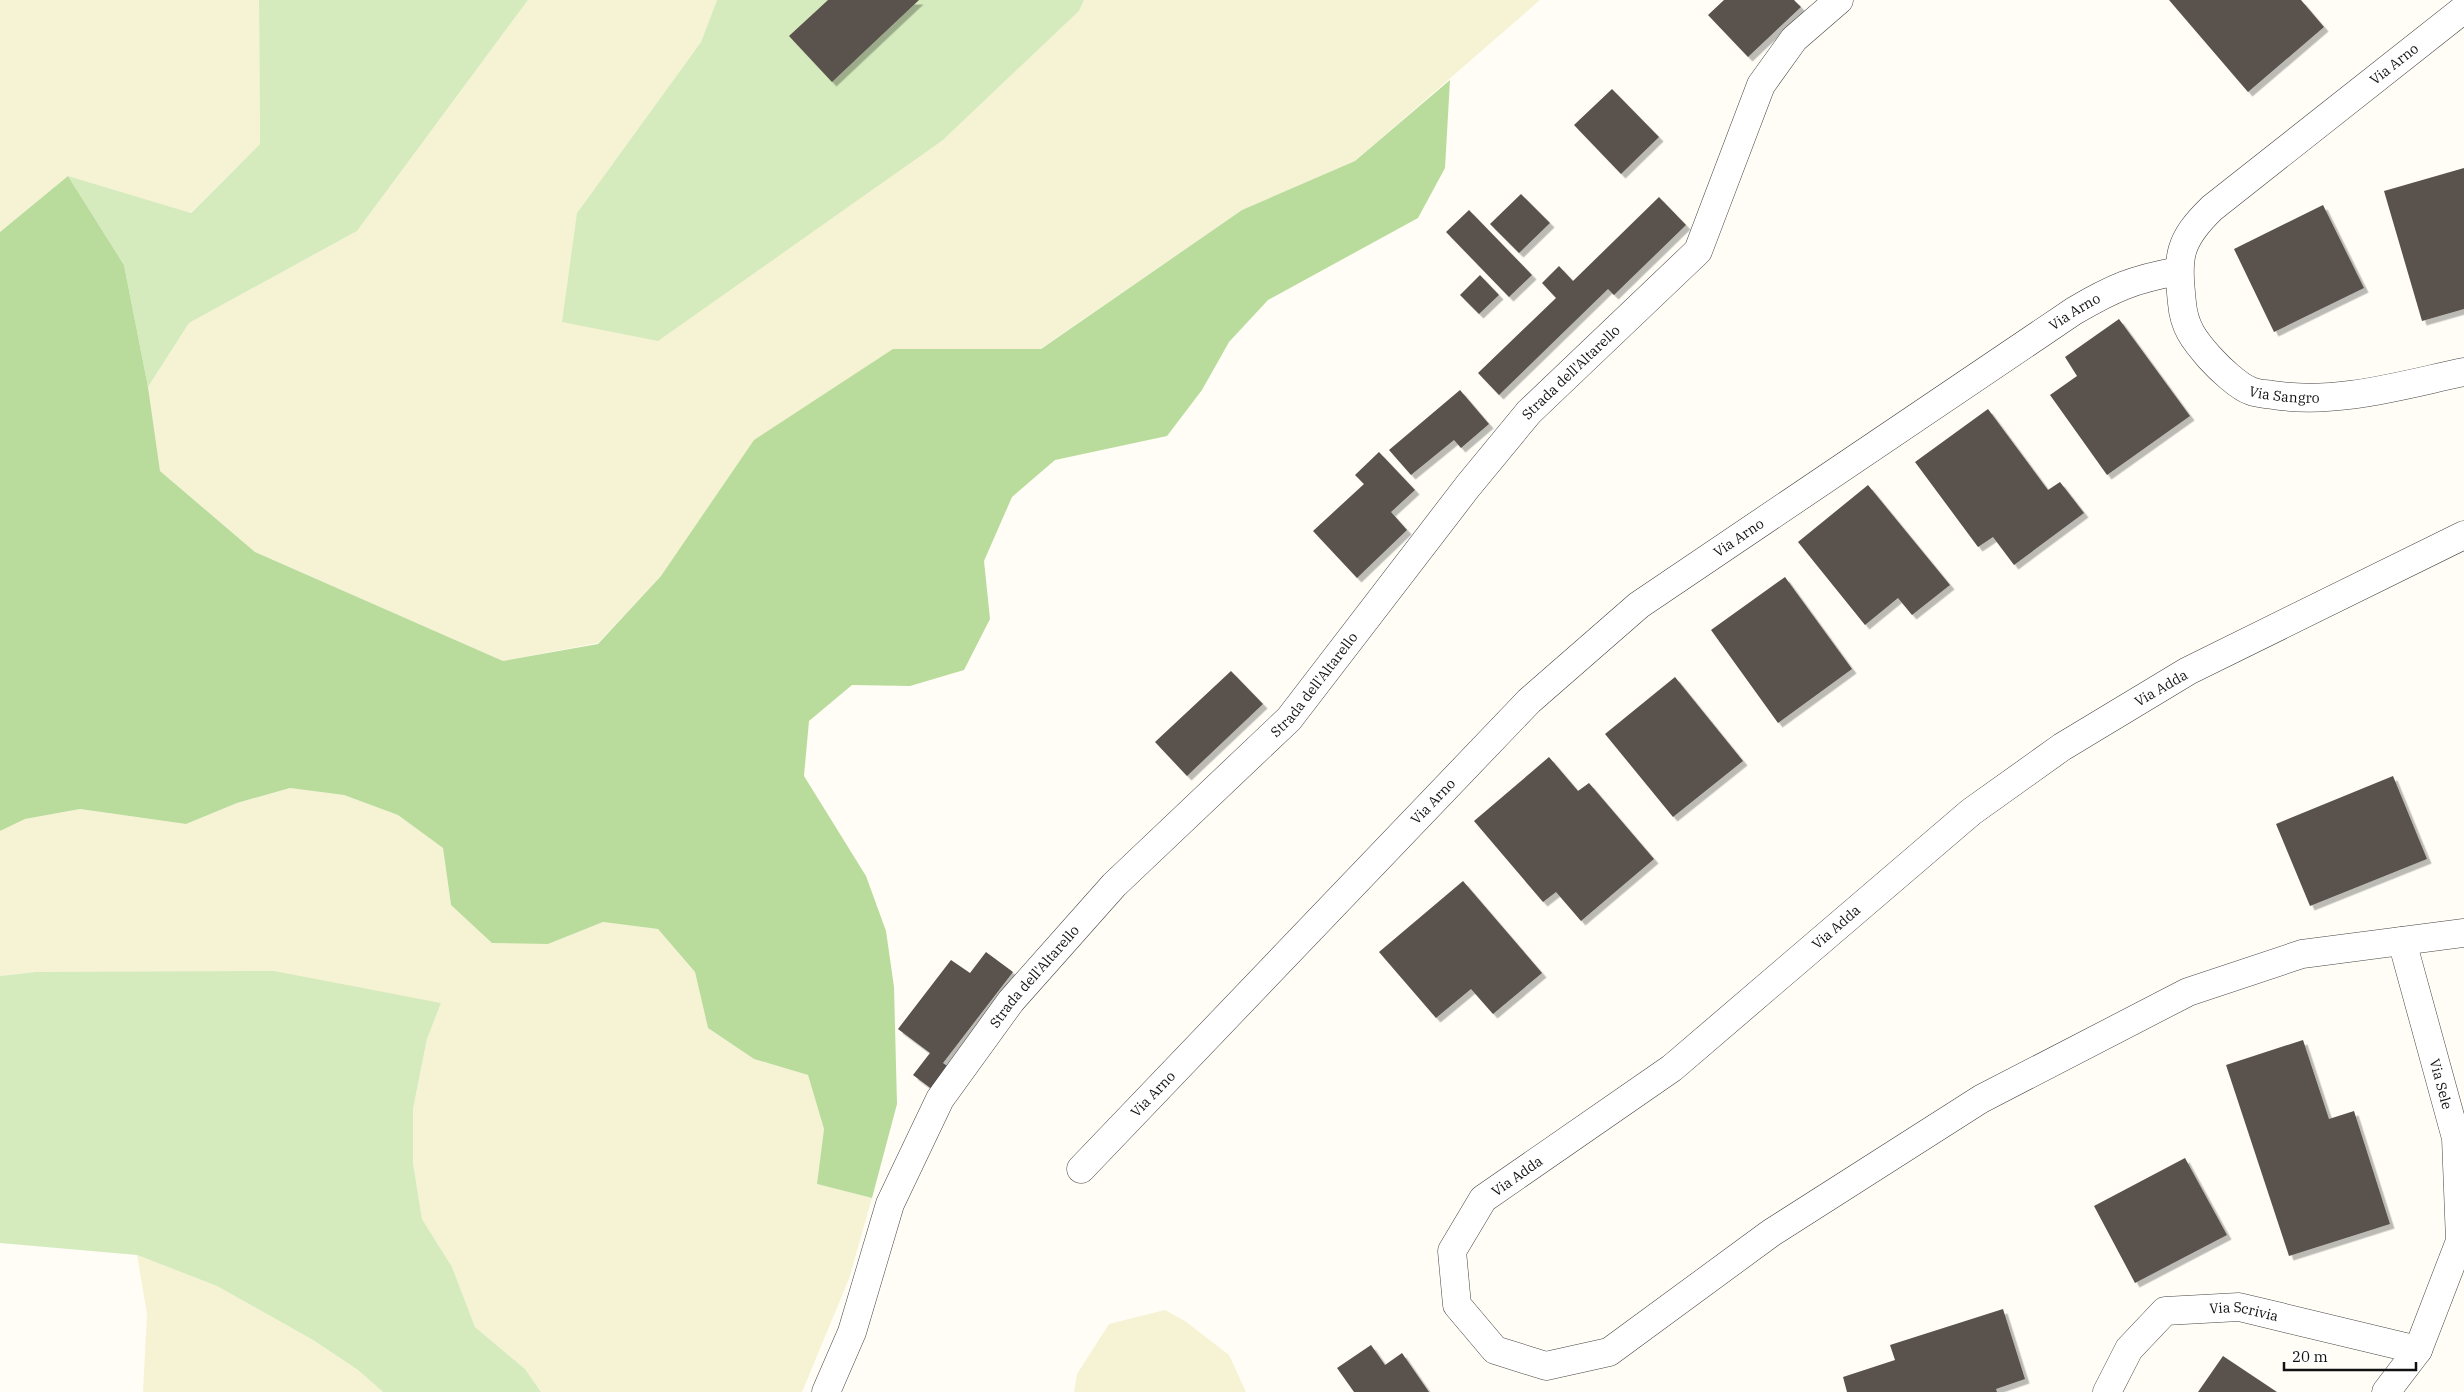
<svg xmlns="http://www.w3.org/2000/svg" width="2464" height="1392" viewBox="0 0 2464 1392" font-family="'IBM Plex Serif',serif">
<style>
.farmland{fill:#f6f3d4}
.green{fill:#d5ebbd}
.forest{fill:#b9dc9c}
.building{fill:#5a524d;filter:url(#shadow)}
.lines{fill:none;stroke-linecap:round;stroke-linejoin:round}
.minor-casing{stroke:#444;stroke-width:29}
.minor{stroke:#fff;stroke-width:28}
.labels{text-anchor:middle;stroke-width:5;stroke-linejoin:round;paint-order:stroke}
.street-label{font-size:14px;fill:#111;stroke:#fff}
</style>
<defs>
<filter id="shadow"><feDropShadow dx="4.5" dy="4.5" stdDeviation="0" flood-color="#0004"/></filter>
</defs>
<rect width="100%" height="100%" fill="#fffdf5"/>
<!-- farmland -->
<path class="farmland" d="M0 0H259L260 144 190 213 68 176 0 232Z
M528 0H717L701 42 577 213 943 140 1079 11 1084 0H1540L1355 161 1242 210 1040 349H893L661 576 598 643 503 661 255 552 160 471 148 387 189 323 357 231Z
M290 788 344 795 398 815 443 848 451 905 548 944 603 922 658 929 695 972 708 1028 754 1059 808 1075 824 1129 817 1184 872 1198 849 1279 802 1392H541L525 1369 475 1327 452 1267 422 1219 413 1163V1109L427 1039 441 1003 35 972 0 976V831L25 819 80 809 186 824 237 803Z
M137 1255 217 1286 313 1340 358 1370 383 1392H143L147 1314Z
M1165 1310 1185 1321 1229 1355 1246 1392H1074L1077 1374 1109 1324Z"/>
<!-- green -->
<path class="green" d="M259 0H528L357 231 189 323 148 387 124 265 68 176 191 213 260 144Z
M717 0H1084L1079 11 943 140 658 341 562 322 577 213 701 42Z
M274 971 441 1003 427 1039 413 1109V1163L422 1219 452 1267 475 1327 525 1369 541 1392H383L358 1370 313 1340 217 1286 137 1255 0 1243V976L35 972Z"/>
<!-- forest -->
<path class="forest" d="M1450 80 1445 168 1418 218 1268 300 1229 342 1202 390 1167 436 1055 460 1012 497 984 561 990 619 964 670 910 686 852 685 809 721 804 776 866 876 886 931 894 987 897 1104 872 1198 817 1184 824 1129 808 1075 754 1059 708 1028 695 972 658 929 603 922 548 944 492 943 451 905 443 848 398 815 344 795 290 788 237 803 186 824 80 809 25 819 0 831V232L68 176 124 265 148 387 160 471 255 552 503 661 598 644 661 576 754 440 893 349H1041L1242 210 1355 161Z"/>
<!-- building -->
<path class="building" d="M828 0H919L832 82 789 36Z
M1724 0H1794L1801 7 1748 57 1708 15Z
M2169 0H2301L2324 27 2248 92Z
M1612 89 1659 137 1621 174 1574 125Z
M2464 168V309L2422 321 2384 191Z
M1521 194 1550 223 1519 253 1490 224Z
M1659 197 1686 225 1614 295 1608 289 1499 395 1478 373 1556 298 1542 283 1559 266 1573 281Z
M2323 205 2364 288 2274 332 2234 249Z
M1469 210 1532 275 1509 297 1446 232Z
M1480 275 1499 295 1479 314 1460 295Z
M2119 319 2190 416 2107 475 2050 395 2077 376 2065 357Z
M1460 390 1489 424 1461 448 1454 440 1411 475 1389 450Z
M1988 409 2048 490 2060 482 2084 513 2014 565 1993 537 1978 547 1915 462Z
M1379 452 1415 490 1391 512 1407 530 1357 578 1313 531 1364 484 1355 475Z
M1868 485 1950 585 1912 615 1898 598 1865 625 1798 542Z
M1785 577 1852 669 1778 723 1711 630Z
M1231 671 1263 704 1187 776 1155 742Z
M1675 677 1743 761 1673 817 1605 734Z
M1549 757 1578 791 1589 783 1654 859 1581 921 1556 892 1543 902 1474 821Z
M2393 776 2427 859 2310 906 2276 824Z
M1463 881 1542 973 1493 1014 1471 989 1436 1018 1379 952Z
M986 952 1013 972 943 1063 950 1068 933 1090 913 1075 930 1053 898 1029 951 960 970 973Z
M2303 1040 2329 1119 2354 1111 2390 1224 2289 1256 2226 1065Z
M2185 1158 2227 1235 2135 1283 2094 1206Z
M2003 1309 2025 1379 1996 1389 1997 1392H1847L1843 1377 1895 1360 1890 1345Z
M1371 1345 1385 1365 1402 1353 1429 1392H1354L1337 1368Z
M2223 1356 2277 1392H2198Z"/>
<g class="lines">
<!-- minor casing -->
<g class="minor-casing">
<g id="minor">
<path id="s1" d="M2464 9 2212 208C2178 241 2177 256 2182 303 2184 327 2194 340 2210 358 2219 368 2239 387 2251 391 2258 394 2267 394 2273 395 2337 405 2402 385 2464 372"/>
<path d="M2464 535 2188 671 2062 747 1971 812 1672 1068 1483 1199 1452 1251 1457 1305 1495 1350 1546 1366 1609 1352 1771 1233 1981 1099 2188 992 2302 954 2464 933"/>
<path id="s2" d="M1081 1169 1529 701 1639 605 2074 311C2113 288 2134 279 2179 271"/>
<path id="s3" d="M826 1392 852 1332 890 1204 940 1099 1011 1001 1114 885 1289 719 1468 486 1529 412 1698 251 1761 85 1794 39 1839 0"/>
<path id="s4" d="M2107 1392 2129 1349 2165 1311 2239 1307 2418 1350"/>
<path d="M2386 1392 2418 1350 2460 1241 2456 1138 2402 941"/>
</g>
</g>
<!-- minor -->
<use href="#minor" class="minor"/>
</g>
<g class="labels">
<!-- street labels -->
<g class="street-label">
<text transform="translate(2394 64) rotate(-38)" y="5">Via Arno</text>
<text dy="5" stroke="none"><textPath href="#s2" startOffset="1319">Via Arno</textPath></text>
<text dy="5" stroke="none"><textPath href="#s3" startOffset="1280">Strada dell'Altarello</textPath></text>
<text dy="5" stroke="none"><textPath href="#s1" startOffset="576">Via Sangro</textPath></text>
<text dy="5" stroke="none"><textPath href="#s2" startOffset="914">Via Arno</textPath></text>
<text dy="5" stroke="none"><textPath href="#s3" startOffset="875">Strada dell'Altarello</textPath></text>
<text transform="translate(2161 688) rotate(-30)" y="5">Via Adda</text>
<text dy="5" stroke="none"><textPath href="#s2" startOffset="509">Via Arno</textPath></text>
<text transform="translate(1836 927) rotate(-41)" y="5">Via Adda</text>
<text dy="5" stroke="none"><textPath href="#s3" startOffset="470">Strada dell'Altarello</textPath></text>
<text transform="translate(2441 1084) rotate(75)" y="5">Via Sele</text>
<text dy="5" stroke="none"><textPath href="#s2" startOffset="104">Via Arno</textPath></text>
<text transform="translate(1517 1176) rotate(-35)" y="5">Via Adda</text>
<text dy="5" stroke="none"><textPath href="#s4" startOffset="180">Via Scrivia</textPath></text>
</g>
</g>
<!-- scale -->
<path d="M2284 1362v8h132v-8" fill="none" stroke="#111111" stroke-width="2.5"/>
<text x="2292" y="1362" font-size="15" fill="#111111" stroke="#ffffff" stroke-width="4" paint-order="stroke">20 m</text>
</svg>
